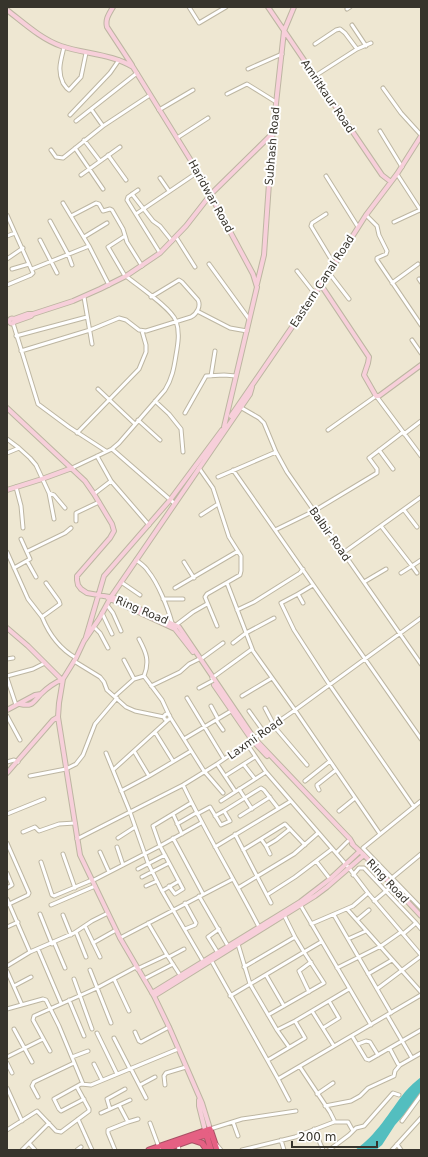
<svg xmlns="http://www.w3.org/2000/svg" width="428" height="1157" viewBox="0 0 428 1157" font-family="'DejaVu Sans',sans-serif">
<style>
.water{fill:#53bebf}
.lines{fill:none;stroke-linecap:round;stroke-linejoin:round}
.street-casing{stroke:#bdb6a2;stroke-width:5}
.secondary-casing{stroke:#bdb6a2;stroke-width:6}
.highway-casing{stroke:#a85165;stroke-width:7}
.street{stroke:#fff;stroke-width:3}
.secondary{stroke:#f7cfda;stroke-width:4}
.highway{stroke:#e56083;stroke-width:5}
.labels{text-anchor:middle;stroke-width:4;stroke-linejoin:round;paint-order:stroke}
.street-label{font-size:11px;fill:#37342c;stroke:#fff}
</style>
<rect width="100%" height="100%" fill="#eee7d2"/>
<!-- water -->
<path class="water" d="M421 1077V1091L416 1101 395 1125 382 1145 376 1150H355C377 1135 389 1112 405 1092 410 1086 416 1081 421 1077Z"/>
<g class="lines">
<!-- street casing -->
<g class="street-casing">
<path id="street" d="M189 7 199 23 226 7
M347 9 350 7
M352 25 366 46
M315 44 336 30 340 29 345 33 357 49
M64 47C61 60 57 70 63 83 65 86 66 88 69 90L81 77 86 53
M248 69 282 54
M315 76 357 49 371 43
M383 88 401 113 421 135
M227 94 247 84 276 102
M91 109 103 126
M159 110 193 90
M70 115 110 73 119 60
M76 121 137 73
M380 131 402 167
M177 138 208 118
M84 140 100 161
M75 148 103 189
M51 150 56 157 63 158 103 126 150 95
M108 155 126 180
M397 174 421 211
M81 175 120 147
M326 176 358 227
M160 178 169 191
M138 190 128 197 127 200 160 253
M132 194 153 221 160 226 172 241
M63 203 89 246 109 285
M136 214 198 172
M326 214 312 223 311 226 334 264
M7 215 33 273 31 275 7 285
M366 215 377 226 379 235 387 251 386 254 377 258V260L421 325
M71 216 96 203 99 204 103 211 110 209 112 210 123 229 127 242 142 266
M50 221 68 254 72 265
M394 222 420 210
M7 236 15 233
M125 236 108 247 125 276
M84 237 107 223
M176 237 195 267
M40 240 57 273
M7 259 23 248
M209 264 249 319
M12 269 29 264
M32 269 89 246
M297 271 315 294
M329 273 349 299
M419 279 421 282
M392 283 418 264
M84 297 92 344
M197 311 230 328 247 331
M13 323 38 404 69 427 106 451
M16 336 87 317
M412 340 421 353
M21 351 90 330 119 318 126 320 139 330 146 331 191 317C197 314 201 306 198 300L182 282 179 280 151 297
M211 376 215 351
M98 389 135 424
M377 397 421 456
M155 401 169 414 181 429 183 452
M240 407 259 418 264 423 276 452 287 472 421 664
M185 413 206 376 224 375 236 376
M138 420 160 440
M328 430 376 396
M77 433 139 369 146 352V345L142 331
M404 434 421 421
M7 439 19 448
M112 449 174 503
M379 450 393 469
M7 453 19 448 30 458 36 465 49 493 54 519
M97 456 111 481
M72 468 112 449 119 443 165 390C172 379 174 368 176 355 178 344 180 332 176 321 171 308 138 286 126 276
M199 468 213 488 229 537 241 556V571L240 575 207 594 205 597 217 626
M233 470 421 739
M218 477 276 452
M16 487 21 506 23 528
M49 493 54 495 65 508
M94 494 111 481 149 525
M404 510 417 527
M201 515 218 504
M76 521V513L99 502
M381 526 412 566 421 560
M275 530 314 511 377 473V469L369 458 403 432
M28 551 65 533 71 528
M7 552 28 599 42 617
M343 553 421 497
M136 560C140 563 145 566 148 571 158 583 168 608 172 623
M27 561 36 577
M184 562 194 578
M14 568 30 559 21 539
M401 573 412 566 417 573
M121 582 140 595
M364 582 386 569
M46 583 59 601 60 604 42 617C49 634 60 649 76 658
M227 583 253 651 295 710 380 834
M175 588 238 551
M298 594 281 603 294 630 329 684 414 807
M163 599H183
M303 603 298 594 313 585
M107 605 113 613 121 631
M237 610 254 602 300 573 303 569
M102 613 112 634
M176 625 193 612 207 604
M94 627 100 633 108 648
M233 643 246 633 274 618
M7 659 13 658
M201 659 223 643
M124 660 134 679
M74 661 100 677 104 682 107 690 126 707 135 711 164 717
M7 676 33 669 45 663
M144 676 162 700 169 715
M7 678 16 705
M212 678 252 649
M151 686 180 672 189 664 199 659
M199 688 212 681
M115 696 134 679 144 676C150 661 146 652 139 639
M242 696 272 678
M187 698 224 759
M211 706 218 719
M265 708 274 725
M249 711 264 732
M164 717a3 3 0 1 1 6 0a3 3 0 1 1-6 0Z
M7 716 20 740
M170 717 204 771 223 793
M216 720 223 730
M273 725 307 765
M155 732 173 761
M184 739 231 711
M247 744 266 772 349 868 368 893 421 955
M134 751 149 776
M106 753 130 812 148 863 162 891 203 961
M7 762 14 760 18 762
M217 764 235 791
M244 765 255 779
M113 770 168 720
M30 776 66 769 76 764 83 755 95 724 117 698
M225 776 255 757
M305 781 330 761
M183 785C206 833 234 879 259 927
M239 789 252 809
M319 790 317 786V785L336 770
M121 791 149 776 191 751
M221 801 266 772
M224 811 261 788 264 790 278 808
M339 811 355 798
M7 814 44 799
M173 814 182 834
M197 814 210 807 221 825 230 821 224 811 215 816
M240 816 270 797
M177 824 196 813
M23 832 35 827 39 831 59 824 75 823
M235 834 271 903
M118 838 135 827
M173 838 203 894
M77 839 183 785 217 764 295 710 421 618
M261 839 266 846 276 840 290 829
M7 843 29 893 28 895 7 905
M266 846 270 854
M117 847 123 865
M215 847 291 801
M363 848 421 908
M363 848 421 801
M243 850 285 824 305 845
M100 852 109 872
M336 853 348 841
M63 854 75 888
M316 861 330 879
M41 862 52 895 54 896 92 880
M138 869 165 855
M7 873 12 885 7 888
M353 875 359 868H364L416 923
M142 877 169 863
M392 878 421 854
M92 881 160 846 201 823
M146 886 157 881
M169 886 175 894 183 889 160 846 153 826 191 803
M238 888 294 854 318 833
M162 891 179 881
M267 895 295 877 332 849
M199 896 228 946
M7 899 30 952
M374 901 392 886
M185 903 196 923 195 925 185 929
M51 905 95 886
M301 906 371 1025
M347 909 421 992
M40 914 52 944
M63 915 71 935
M334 915 391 1013
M357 920 369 910
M148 923 167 955
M311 924 353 906 368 893
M85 926 100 957
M7 927 18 922
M76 932 86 957
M403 934 416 923 421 929
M120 938 233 879
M348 939 366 931
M54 942 65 968
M93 943 116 930
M238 944 250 984 277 1030 289 1047
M38 949 61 1003
M218 953 208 937 219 929
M169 957 184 949
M211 960 278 1079 421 995
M7 966 30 952 74 933 92 921 108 913
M244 967 295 937 284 915
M337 968 381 946 401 932
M137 969 167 955 180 975
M90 970 111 1023
M7 971 22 1005
M368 974 392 960
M266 975 284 1006
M74 979 92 1029
M114 979 129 1011
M144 979 173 964
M14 986 31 977
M377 989 421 956
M309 992 299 971 311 962
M230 996 304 952 295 937
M69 1000 84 1036
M7 1009 43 999 46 1000 59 1026 83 1084
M312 1011 334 1046
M268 1015 324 983 304 952 321 942
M387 1015 412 1058
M323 1028 339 1018 329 1001
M14 1029 32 1062
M277 1030 295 1021 349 989
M135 1032 139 1041 141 1042 169 1027
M97 1033 117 1074
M352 1036 366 1059 369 1060 421 1030
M114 1038 130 1069
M358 1044 366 1041 370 1042 378 1055
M390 1049 398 1064 400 1065 421 1053
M50 1051 33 1020 34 1016 97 988 136 967
M7 1057 43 1039
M72 1057 88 1051
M268 1060 305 1038 295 1021
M7 1063 12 1073
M94 1064 102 1080
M131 1069 146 1098
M278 1079 289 1100
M140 1085 155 1077
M165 1085 164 1076 166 1073 186 1067
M7 1088 22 1121
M125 1089 107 1099 110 1109 119 1105 128 1122 138 1119
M317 1094 333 1083
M38 1097 32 1086 34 1082 74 1063
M84 1099 61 1111 59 1109 54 1099 81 1084 91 1085 178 1049
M119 1105 130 1100
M325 1106 351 1101 360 1096 368 1088 394 1076 395 1071 400 1065
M101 1113 110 1109
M78 1119 92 1150
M402 1121 421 1095
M233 1122 238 1136
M150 1123 160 1150
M210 1129 242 1119 296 1111
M314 1129 323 1150
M7 1130 37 1111 56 1131 61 1132 89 1111V1109L77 1087
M353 1131 356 1128 364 1126 393 1093 399 1095
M281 1140 284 1150
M29 1143 35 1150
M178 1144 179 1150
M216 1144 221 1150
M397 1144 401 1150
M22 1150 49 1123
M77 1150 81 1147
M115 1150 108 1133V1130L128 1122
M242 1150 295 1137 334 1122V1120L330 1112 300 1067
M329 1150 349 1135 353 1131 348 1122H334
M392 1150 421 1118"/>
</g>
<!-- secondary casing -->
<g class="secondary-casing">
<path id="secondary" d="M113 7C109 14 105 19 107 27L132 65
M268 7 382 175 391 182
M7 10C24 23 41 39 61 46 85 54 112 54 133 67L198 172 253 274 257 287 224 427
M257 284 264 255 272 140 284 31 294 7
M321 285 369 357 368 363 364 375 376 396H379L421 365
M9.5 321a2.5 2.5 0 1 1 5 0a2.5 2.5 0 1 1-5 0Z
M14 319 28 314H33
M14 322 31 316 33 314 73 301 100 289 126 276 160 253 186 226 211 194 273 133
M7 408 85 481 94 494 112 524 114 531 110 538 77 576V580L78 585 81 589 87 593 115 598 151 614 179 627 254 738 350 839 354 846
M231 416 329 273 366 215 397 174 421 136
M7 490 42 479 72 468
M108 598 175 629 193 652
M7 628 28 646 61 679
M86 637 104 576 170 500 222 430
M214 685 252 740 267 756
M20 704C33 707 33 702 41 694 47 688 56 682 63 679
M7 710 35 695 41 694
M7 773 53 720 58 717
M352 844 364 855 421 916
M152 993 300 902 330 879 360 851
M154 996 315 896 327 887 364 855
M199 1100V1106L205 1130
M210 1129 202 1103 169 1027 154 996 120 938 80 855 58 717 59 703 63 679 76 658 84 641 99 619 111 597 250 394 252 387"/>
</g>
<!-- highway casing -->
<g class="highway-casing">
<path id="highway" d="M206 1133 211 1150
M193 1140 202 1143 207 1150
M149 1150 210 1129 217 1150
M163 1150 202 1136 212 1135"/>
</g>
<!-- street -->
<use href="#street" class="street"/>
<!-- secondary -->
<use href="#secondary" class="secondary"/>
<!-- highway -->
<use href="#highway" class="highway"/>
</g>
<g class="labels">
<!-- street labels -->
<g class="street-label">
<text transform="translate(328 96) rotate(56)" y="4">Amritkaur Road</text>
<text transform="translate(272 146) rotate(-85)" y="4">Subhash Road</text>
<text transform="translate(211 196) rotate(61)" y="4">Haridwar Road</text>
<text transform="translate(322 281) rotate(-57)" y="4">Eastern Canal Road</text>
<text transform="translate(330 534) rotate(55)" y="4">Balbir Road</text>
<text transform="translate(142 610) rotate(23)" y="4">Ring Road</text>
<text transform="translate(255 738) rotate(-35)" y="4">Laxmi Road</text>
<text transform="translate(388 881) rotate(47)" y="4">Ring Road</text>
</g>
</g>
<!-- border -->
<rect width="428" height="1157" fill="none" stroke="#37342c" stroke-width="16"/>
<!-- scale -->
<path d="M292 1141v6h85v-6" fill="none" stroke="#37342c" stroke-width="2"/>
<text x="298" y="1141" font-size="12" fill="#37342c" stroke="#ffffff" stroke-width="3" paint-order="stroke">200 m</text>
</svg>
